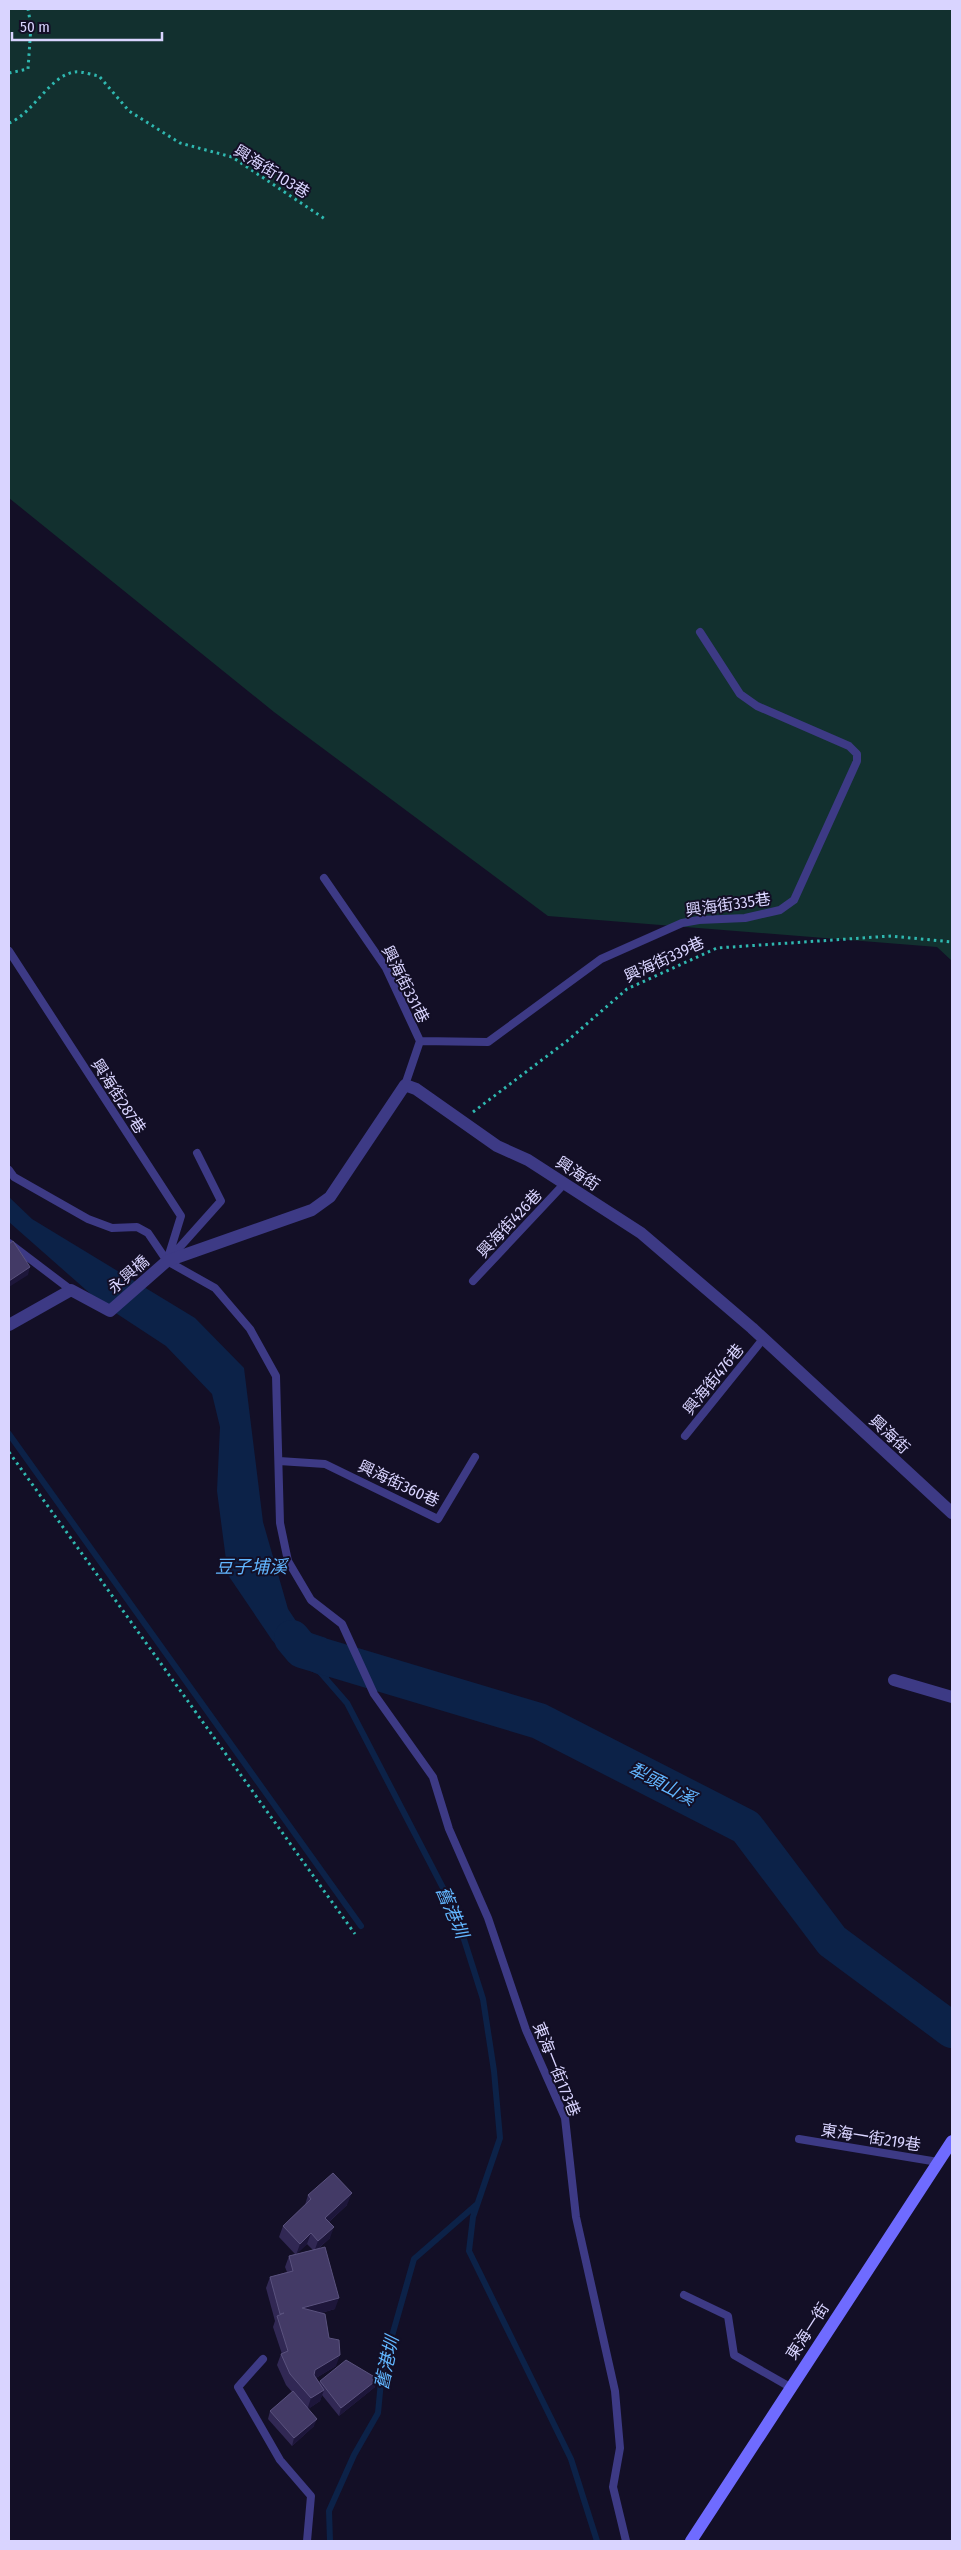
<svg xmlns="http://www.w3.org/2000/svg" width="961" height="2550" viewBox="0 0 961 2550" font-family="'Fira Sans Condensed','Noto Sans TC',sans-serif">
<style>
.green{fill:#12302f}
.water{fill:#0c2248}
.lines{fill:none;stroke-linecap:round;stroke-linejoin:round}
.stream{stroke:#0c2248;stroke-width:6}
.river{stroke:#0c2248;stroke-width:36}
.path{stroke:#2fb8b0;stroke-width:3;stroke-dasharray:2.5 4;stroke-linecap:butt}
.lane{stroke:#3d3a85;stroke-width:8}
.street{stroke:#3d3a85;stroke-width:12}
.secondary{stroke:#6f6bff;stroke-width:12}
.wall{fill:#312854;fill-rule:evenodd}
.shaded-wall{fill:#1d163a}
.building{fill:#433a66;stroke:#5a527e}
.labels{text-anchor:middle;stroke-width:4;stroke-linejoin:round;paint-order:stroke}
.street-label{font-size:16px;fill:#d9d4ff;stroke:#130f26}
.water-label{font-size:18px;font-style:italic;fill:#62b6ff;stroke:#130f26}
</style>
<rect width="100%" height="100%" fill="#130f26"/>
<!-- green -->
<path class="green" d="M9 9H952V961L937 947 548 916 274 712 9 498Z"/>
<!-- water -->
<path class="water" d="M9 1197 32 1219 195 1318 244 1368 263 1522 288 1609 302 1630 326 1638 337 1667 328 1679 291 1662 272 1640 228 1575 217 1491 220 1427 212 1394 166 1346 102 1304 9 1222Z"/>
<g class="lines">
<!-- stream -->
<path class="stream" d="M9 1434 361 1926
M320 1672 347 1703 455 1911 483 1999 494 2071 500 2138 473 2217 469 2251 571 2459 597 2541
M330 2541 329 2511 354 2455 378 2413 382 2371 414 2259 476 2205"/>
<!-- river -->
<path class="river" d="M292 1638 302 1650 539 1721 746 1827 832 1941 952 2030"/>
<!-- path -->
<path class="path" d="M9 73 28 69 31 26 28 9
M9 123C33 114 50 75 75 72 82 71 92 75 99 76L129 111 180 143 232 157 325 219
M473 1112 567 1041 627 989 717 948 891 936 952 942
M9 1452 355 1934"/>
<!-- lane -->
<path class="lane" d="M324 878 386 968 420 1041 405 1085
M9 951 181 1216 167 1261
M420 1041 488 1042 601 959 682 923 699 920 745 918 780 910 794 900 857 761V754L849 746 757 706 740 694 700 632
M9 1170 14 1177 88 1219 112 1228 137 1227 148 1233 167 1261 215 1288 250 1329 276 1376 280 1523 288 1561 311 1600 342 1624 374 1694 433 1777 449 1829 488 1918 526 2030 565 2118 576 2217 615 2391 620 2448 613 2487 626 2541
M9 1243 71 1290
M170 1258 221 1201 197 1153
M473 1281 564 1184
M685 1436 763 1339
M279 1461 325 1464 438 1519 475 1457
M799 2139 938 2162
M684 2295 728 2316 734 2355 790 2387
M263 2359 238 2387 280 2460 311 2496 307 2541"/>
<!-- street -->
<path class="street" d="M9 1325 71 1290 110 1311 167 1261 312 1210 330 1197 405 1085 416 1089 497 1146 528 1160 641 1233 752 1328 952 1513
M894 1680 952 1697"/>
<!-- secondary -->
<path class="secondary" d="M691 2541 952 2141"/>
</g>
<!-- wall -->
<path class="wall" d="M308 2195 347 2205 329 2222 330 2238 318 2249 335 2309 321 2313 329 2338 336 2366 316 2378 319 2383 320 2381 375 2387 339 2416 322 2395 320 2401 308 2409 314 2426 292 2446 268 2419 270 2411 292 2392 286 2385 277 2365 281 2354H282L273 2327 275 2321 266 2288 270 2277 287 2272 285 2267 289 2256 295 2254 279 2237 283 2226 305 2205ZM307 2244 313 2250 296 2254Z"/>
<!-- shaded-wall -->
<path class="shaded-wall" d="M30 1267 28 1275 9 1287V1281Z
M352 2193 347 2205 321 2229 325 2218Z
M334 2227 330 2238 314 2252 318 2241Z
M311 2233 307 2244 296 2255 300 2244Z
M339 2298 335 2309 298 2319 302 2308Z
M340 2355 336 2366 311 2381 315 2370Z
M378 2379 375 2387 339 2416 341 2408Z
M324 2390 320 2401 307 2410 311 2398Z
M317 2419 314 2426 292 2446 294 2438Z"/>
<!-- building -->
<path class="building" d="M13 1241 30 1267 9 1281V1244Z
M333 2173 352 2193 325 2218 334 2227 318 2241 311 2233 300 2244 283 2226 311 2199 308 2195Z
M325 2247 339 2298 302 2308 325 2314 329 2338 339 2340 340 2355 315 2370 314 2375 324 2390 311 2398 290 2374 281 2354 288 2351 277 2316 284 2313 280 2314 270 2277 293 2271 289 2256Z
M346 2360 378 2379 341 2408 320 2381Z
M293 2391 317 2419 294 2438 270 2411Z"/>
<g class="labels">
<!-- street labels -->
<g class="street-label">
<text transform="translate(272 171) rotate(32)" y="6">興海街103巷</text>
<text transform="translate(728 904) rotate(-8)" y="6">興海街335巷</text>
<text transform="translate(664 959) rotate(-25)" y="6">興海街339巷</text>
<text transform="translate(406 984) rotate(63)" y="6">興海街331巷</text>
<text transform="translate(119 1096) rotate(57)" y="6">興海街287巷</text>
<text transform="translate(578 1173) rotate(33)" y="6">興海街</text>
<text transform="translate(509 1223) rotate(-47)" y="6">興海街426巷</text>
<text transform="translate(128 1274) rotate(-41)" y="6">永興橋</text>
<text transform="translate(713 1379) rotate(-51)" y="6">興海街476巷</text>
<text transform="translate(890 1434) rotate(43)" y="6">興海街</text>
<text transform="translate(399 1483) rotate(25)" y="6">興海街360巷</text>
<text transform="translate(557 2069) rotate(68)" y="6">東海一街173巷</text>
<text transform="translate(871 2137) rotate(9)" y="6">東海一街219巷</text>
<text transform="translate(807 2331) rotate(-57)" y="6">東海一街</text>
</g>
<!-- water labels -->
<g class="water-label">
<text x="251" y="1573">豆子埔溪</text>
<text transform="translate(662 1784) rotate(27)" y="6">犁頭山溪</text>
<text transform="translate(452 1912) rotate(67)" y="6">舊港圳</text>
<text transform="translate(387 2363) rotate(-78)" y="6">舊港圳</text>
</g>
</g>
<!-- border -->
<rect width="961" height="2550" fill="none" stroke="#d9d4ff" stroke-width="20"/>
<!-- scale -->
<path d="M12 32v8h150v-8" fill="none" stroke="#d9d4ff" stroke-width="2.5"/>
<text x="20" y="32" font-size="15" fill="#d9d4ff" stroke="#130f26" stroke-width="4" paint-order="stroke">50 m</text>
</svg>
